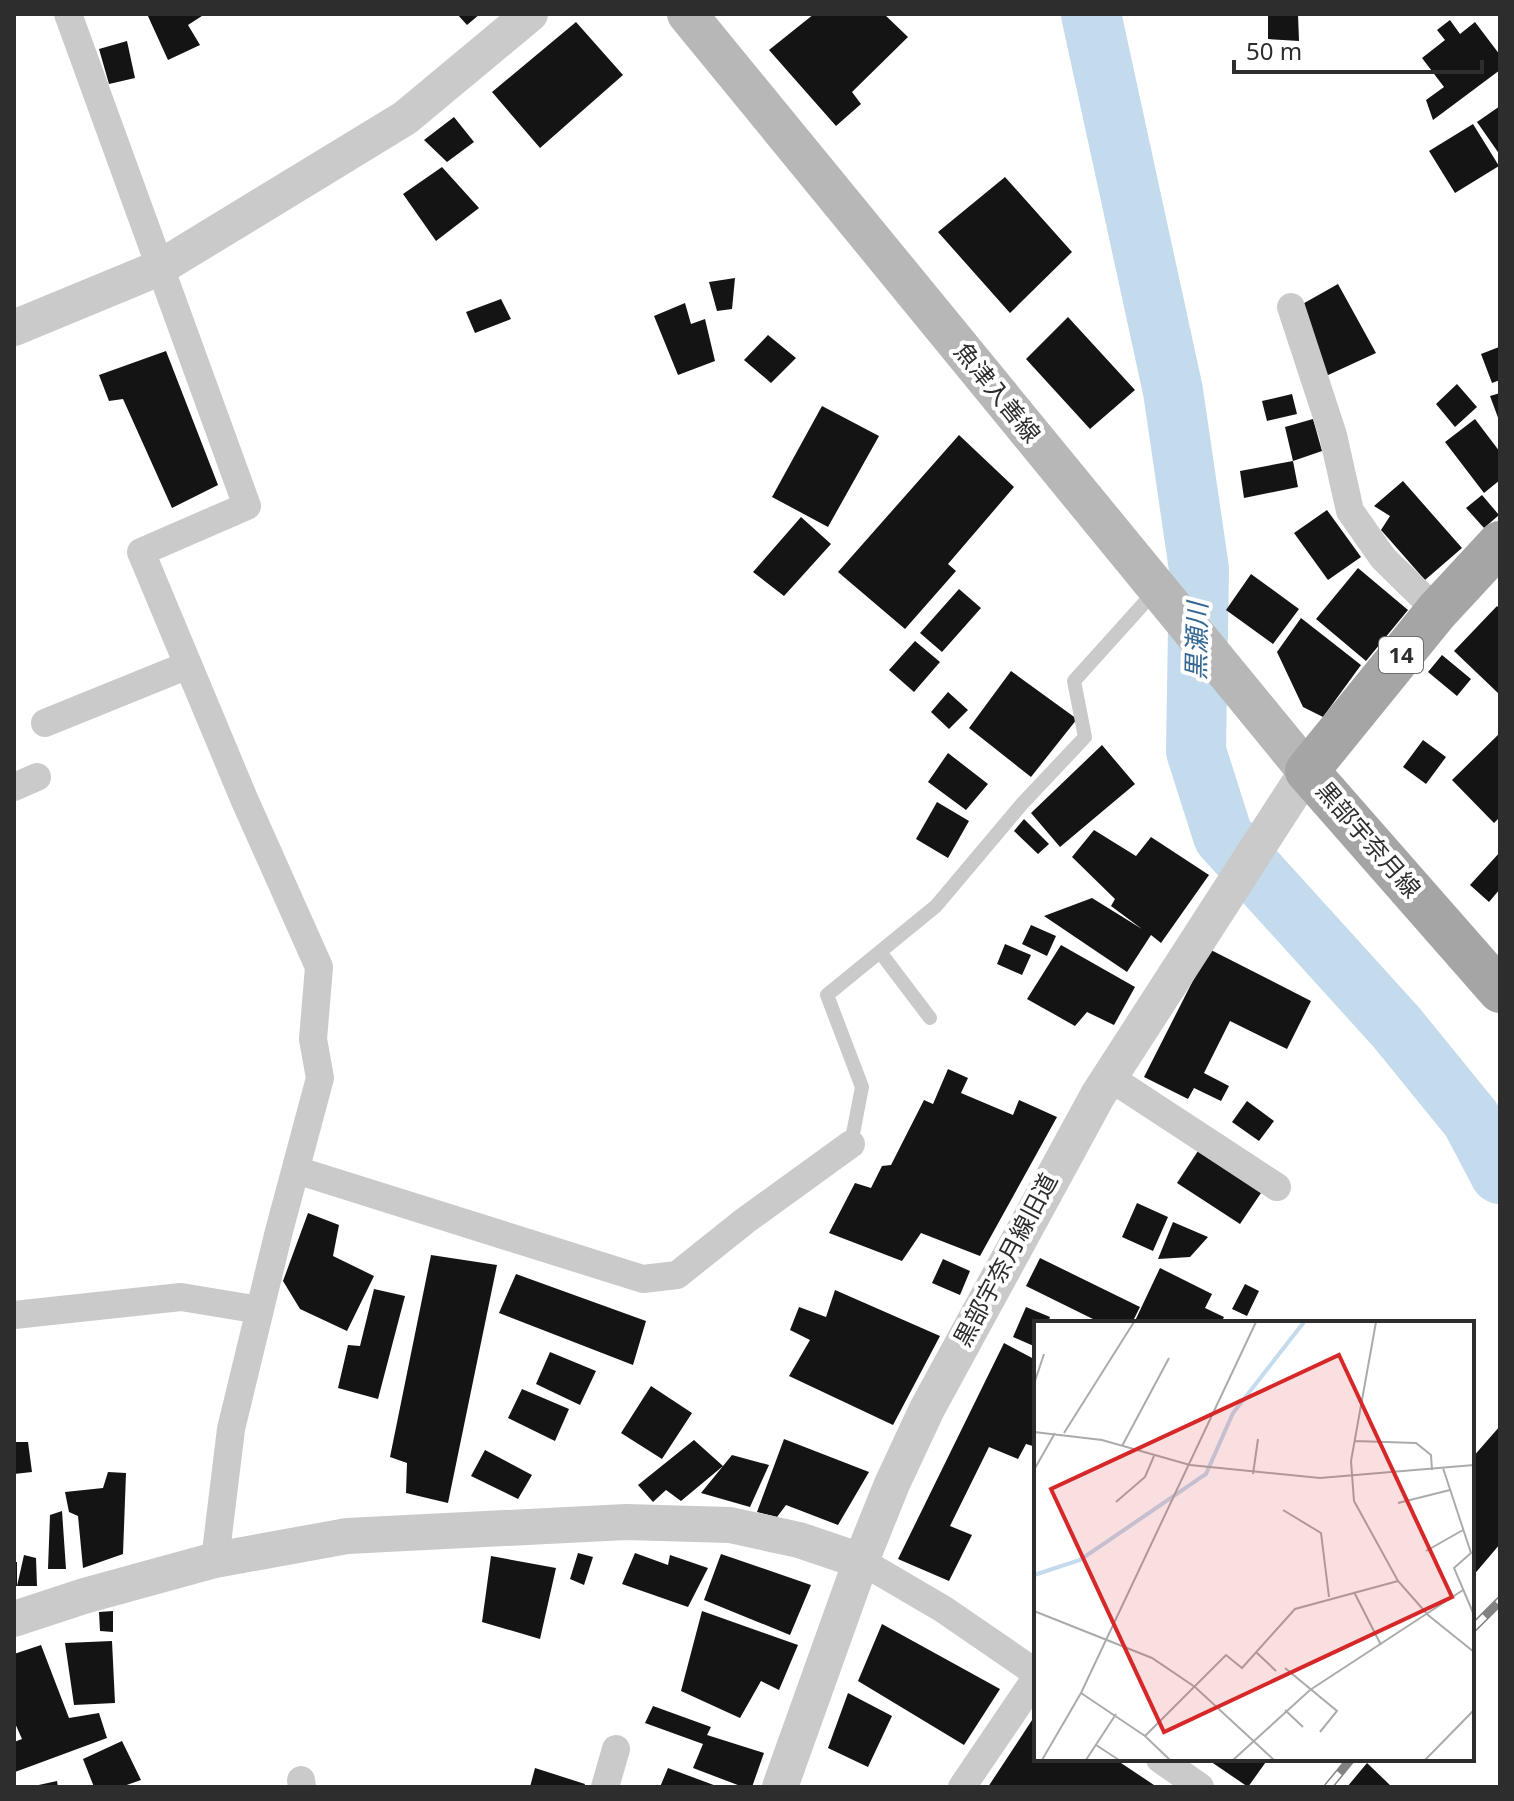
<svg xmlns="http://www.w3.org/2000/svg" width="1514" height="1801" viewBox="0 0 1514 1801" font-family="'Noto Sans','Noto Sans JP',sans-serif">
<style>
.lines{fill:none;stroke-linecap:round;stroke-linejoin:round}
.river{stroke:#c4daed;stroke-width:60}
.building{fill:#141414}
.service{stroke:#cacaca;stroke-width:14}
.minor{stroke:#cacaca;stroke-width:28}
.tertiary{stroke:#cacaca;stroke-width:36}
.secondary{stroke:#b7b7b7;stroke-width:40}
.primary{stroke:#a5a5a5;stroke-width:44}
.rail-casing{stroke:#828282;stroke-width:9}
.rail{stroke:#fff;stroke-width:6;stroke-dasharray:18;stroke-linecap:butt}
.labels{text-anchor:middle;stroke-width:8;stroke-linejoin:round;paint-order:stroke}
.shield{fill:#fff;stroke:#6c6c6c;stroke-width:2}
.shield-label{font-size:22px;font-weight:bold;fill:#2d2d2d}
.street-label{font-size:24px;fill:#2d2d2d;stroke:#fff}
.water-label{font-size:26px;font-style:italic;fill:#366894;stroke:#fff}
.inset-river{fill:none;stroke:#c4daed;stroke-width:4}
.inset-road{fill:none;stroke:#ababab;stroke-width:2}
.view{fill:#d62828;fill-opacity:0.15;stroke:#d62828;stroke-width:4}
.inset-edge{fill:none;stroke:#2d2d2d;stroke-width:4}
</style>
<rect width="100%" height="100%" fill="#fff"/>
<g class="lines">
<!-- river -->
<path class="river" d="M1091 14 1173 391 1199 569 1196 751 1223 836 1397 1028 1471 1119 1500 1174"/>
</g>
<!-- building -->
<path class="building" d="M147 14H205L188 25 200 45 168 60Z
M457 14H480L467 25Z
M814 14H884L908 37 852 92 861 104 836 126 769 50Z
M1268 14H1298L1299 41 1268 39Z
M1450 20 1460 34 1475 22 1500 55V70L1433 120 1426 100 1444 87 1422 58 1445 40 1437 30Z
M576 22 623 75 540 148 492 92Z
M127 41 135 78 109 84 99 49Z
M1500 106V155L1477 122Z
M454 117 474 142 447 162 424 140Z
M1473 124 1499 166 1455 193 1429 151Z
M442 167 479 208 436 241 403 194Z
M1005 177 1072 252 1010 313 938 232Z
M735 278 732 309 717 311 709 282Z
M1338 284 1376 353 1326 376 1299 306Z
M501 299 511 319 475 333 466 312Z
M685 303 691 324 705 319 715 361 678 375 654 316Z
M1068 317 1135 390 1090 429 1026 359Z
M768 335 796 358 771 383 744 360Z
M1499 347 1500 380 1492 383 1481 354Z
M166 351 218 485 172 508 123 399 109 401 99 375Z
M1457 384 1477 407 1455 427 1436 404Z
M1500 393V423L1490 396Z
M1292 394 1297 414 1267 421 1262 401Z
M822 406 879 436 828 527 772 497Z
M1313 419 1322 451 1293 461 1285 427Z
M1475 419 1500 452V480L1484 493 1445 442Z
M959 435 1014 487 948 564 956 571 905 629 838 572Z
M1293 461 1298 487 1244 498 1240 471Z
M1403 481 1462 548 1425 580 1381 530 1390 516 1374 506Z
M1482 495 1499 515 1484 528 1466 508Z
M1327 510 1361 557 1328 580 1294 533Z
M801 517 831 544 784 596 753 572Z
M1358 568 1408 610 1366 661 1316 619Z
M1251 574 1299 609 1273 644 1226 610Z
M959 589 981 608 942 652 920 633Z
M1497 606 1500 609V690L1498 693 1454 651Z
M1301 618 1361 665 1323 717 1303 707 1277 652Z
M915 641 940 662 914 692 889 670Z
M1442 655 1471 679 1457 696 1428 672Z
M1011 671 1077 719 1031 777 969 728Z
M948 692 968 710 949 729 931 712Z
M1500 733V817L1494 823 1452 780Z
M1423 740 1446 757 1426 784 1403 767Z
M1102 745 1135 784 1060 847 1031 813Z
M948 753 988 784 966 810 928 782Z
M937 802 969 821 948 858 916 839Z
M1024 819 1049 844 1038 854 1014 831Z
M1094 830 1136 856 1151 837 1209 875 1161 943 1151 935 1127 972 1044 916 1092 898 1142 929 1111 906 1115 899 1072 857Z
M1500 852V889L1489 902 1470 885Z
M1031 925 1056 936 1047 956 1022 944Z
M1005 944 1031 955 1022 975 997 964Z
M1061 945 1135 987 1114 1025 1087 1012 1075 1026 1027 999Z
M1209 949 1311 1001 1287 1049 1230 1021 1204 1073 1229 1086 1221 1101 1194 1088 1188 1099 1144 1077Z
M948 1069 968 1078 961 1093 1013 1115 1019 1100 1057 1117 980 1256 921 1233 902 1261 829 1233 855 1183 871 1188 882 1166 891 1165 924 1100 933 1104Z
M1247 1101 1274 1121 1259 1141 1232 1122Z
M1198 1151 1261 1193 1240 1224 1177 1183Z
M1137 1203 1168 1217 1153 1251 1122 1237Z
M308 1213 339 1225 333 1256 374 1276 347 1331 300 1309 283 1281Z
M1173 1222 1208 1237 1190 1257 1158 1259Z
M431 1255 497 1265 448 1503 406 1493 407 1463 390 1457Z
M1040 1258 1140 1307 1132 1323H1101L1026 1286Z
M943 1259 970 1271 960 1295 932 1283Z
M1160 1268 1212 1294 1205 1308 1224 1317 1221 1323H1134Z
M516 1274 646 1321 633 1365 499 1313Z
M1245 1284 1259 1291 1247 1316 1232 1309Z
M374 1289 405 1296 378 1399 338 1388 348 1345 360 1346Z
M835 1290 940 1336 893 1425 789 1376 810 1340 790 1330 799 1307 826 1317Z
M1026 1307 1050 1317 1048 1323H1036V1347L1013 1337Z
M1004 1343 1036 1360V1447L1026 1444 1018 1459 989 1447 950 1526 972 1535 949 1581 898 1559Z
M550 1352 596 1371 580 1405 536 1384Z
M651 1386 692 1413 662 1459 621 1433Z
M522 1389 569 1409 555 1441 508 1418Z
M1500 1426V1544L1472 1577V1458Z
M784 1439 869 1472 838 1525 786 1505 777 1517 757 1512Z
M694 1440 723 1466 681 1501 666 1490 653 1502 638 1485Z
M14 1442H28L32 1472 14 1474Z
M485 1450 532 1475 518 1499 471 1476Z
M732 1455 769 1465 750 1507 701 1493Z
M108 1472 126 1473 123 1554 83 1568 78 1516 69 1512 65 1492 103 1488Z
M62 1511 66 1569H48L50 1515Z
M578 1553 593 1557 584 1585 570 1579Z
M635 1553 668 1565 670 1555 708 1568 688 1607 622 1584Z
M721 1554 811 1585 790 1635 704 1600Z
M24 1555 36 1558 37 1586H17Z
M491 1556 556 1568 540 1639 482 1622Z
M14 1562H17V1586H14Z
M113 1611V1632L100 1631 99 1612Z
M702 1611 798 1645 779 1690 761 1681 740 1718 681 1691Z
M882 1624 1000 1689 964 1745 858 1681Z
M112 1641 115 1703 74 1705 65 1643Z
M41 1645 69 1718 99 1713 107 1738 15 1772 14 1742 22 1739 14 1721V1654Z
M848 1693 892 1716 868 1767 828 1748Z
M653 1706 711 1727 707 1735 764 1753 752 1787H743L693 1768 703 1744 645 1723Z
M1036 1714V1759H1115L1157 1787H988Z
M122 1741 141 1780 121 1787H94L83 1759Z
M1207 1759H1268L1248 1787Z
M1367 1763 1392 1787H1347Z
M535 1768 585 1784 584 1787H530Z
M668 1768 719 1787H660Z
M57 1781 58 1787H34V1786Z"/>
<g class="lines">
<!-- service -->
<path class="service" d="M880 952 930 1018
M851 1144 862 1087 827 995 936 906 1021 805 1085 737 1074 681 1156 590"/>
<!-- minor -->
<path class="minor" d="M68 14 247 506 141 552 245 801 319 967 313 1039 320 1078 279 1231 231 1429 215 1560
M1291 307 1333 435 1350 511 1383 558 1437 611
M45 723 188 665
M14 787 37 777
M1109 1077 1277 1187
M296 1170 643 1279 677 1275 746 1220 851 1144
M14 1315 181 1297 260 1310
M861 1561 943 1609 1036 1673
M1160 1759 1200 1787
M301 1780 302 1787
M605 1787 616 1749
M962 1787 1036 1678"/>
<!-- tertiary -->
<path class="tertiary" d="M14 328 159 268 405 118 530 14
M14 1619 84 1596 215 1560 347 1536 626 1522 730 1525 799 1540 861 1561
M780 1787 861 1561 892 1484 927 1409 1098 1095 1307 771"/>
<!-- secondary -->
<path class="secondary" d="M687 14 1307 771"/>
<!-- primary -->
<path class="primary" d="M1500 543 1437 611 1307 771 1500 991"/>
<!-- rail casing -->
<g class="rail-casing">
<path id="rail" d="M1472 1629 1500 1601
M1328 1787 1351 1759"/>
</g>
<!-- rail -->
<use href="#rail" class="rail"/>
</g>
<g class="labels">
<!-- shield labels -->
<rect class="shield" x="1379" y="637" width="44" height="36" rx="6"/>
<g class="shield-label">
<text x="1401" y="663">14</text>
</g>
<!-- street labels -->
<g class="street-label">
<text transform="translate(997 393) rotate(51)" y="8">魚津入善線</text>
<text transform="translate(1368 840) rotate(49)" y="8">黒部宇奈月線</text>
<text transform="translate(1006 1260) rotate(-62)" y="8">黒部宇奈月線旧道</text>
</g>
<!-- water labels -->
<g class="water-label">
<text transform="translate(1197 641) rotate(-89)" y="9">黒瀬川</text>
</g>
</g>
<!-- overview -->
<g transform="translate(1034 1321)">
<rect width="440" height="440" fill="#fff"/>
<path class="inset-river" d="M0 254 46 239 172 153 199 92 270 1"/>
<path class="inset-road" d="M342 1 317 140 320 180 364 260 394 294 440 331M1 60 10 33M0 111 68 119 156 144M30 112 100 1M320 120 382 122 397 134 398 149M88 125 135 37M156 144 286 157 440 144M409 147 437 232 420 247 440 294M0 149 21 112M219 153 224 118M82 181 111 156 120 135M364 182 416 169M249 189 287 212 295 276M392 230 429 209M320 271 347 324M0 290 118 337 161 366 240 439M222 331 242 350M251 347 303 390 286 411M47 372 111 415 136 439M251 389 269 406M111 415 192 334 208 347 261 288 364 260M62 424 85 439M8 439 47 372 222 1M52 439 82 393M199 439 276 369 429 269M391 439 440 389"/>
<path class="view" d="M305 34 418 276 130 411 17 168Z"/>
<rect width="440" height="440" class="inset-edge"/>
</g>
<!-- border -->
<rect width="1514" height="1801" fill="none" stroke="#2d2d2d" stroke-width="32"/>
<!-- scale -->
<path d="M1234 60v12h248v-12" fill="none" stroke="#2d2d2d" stroke-width="4"/>
<text x="1246" y="60" font-size="24" fill="#2d2d2d" stroke="#ffffff" stroke-width="6" paint-order="stroke">50 m</text>
</svg>
